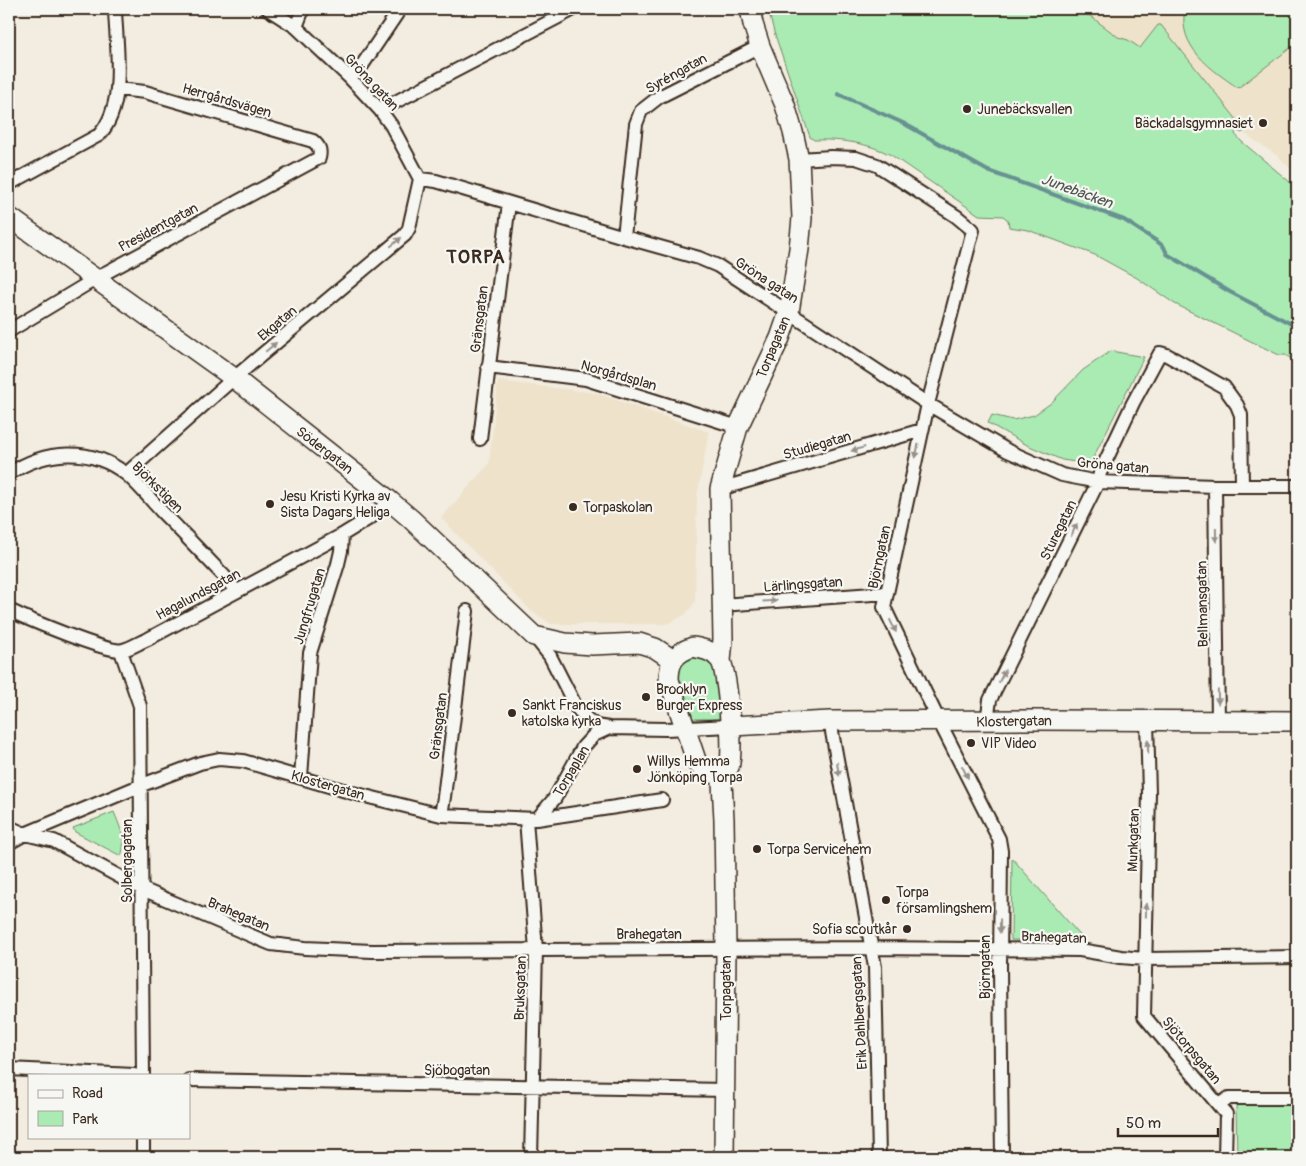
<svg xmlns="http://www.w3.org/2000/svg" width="1306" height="1166" viewBox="0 0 1306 1166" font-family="Pangolin,sans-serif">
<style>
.built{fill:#eee2cb}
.green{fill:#aaeab3;stroke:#728a68}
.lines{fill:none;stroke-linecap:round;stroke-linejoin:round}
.stream{stroke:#679192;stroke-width:4}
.street-casing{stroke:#3b2a1e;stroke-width:16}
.secondary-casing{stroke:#3b2a1e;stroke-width:22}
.street{stroke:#f6f6f2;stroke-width:12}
.secondary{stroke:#f6f6f2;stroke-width:19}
.oneway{fill:#989088}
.poi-dot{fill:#3b2a1e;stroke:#f6f6f2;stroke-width:2}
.labels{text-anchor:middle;stroke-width:4.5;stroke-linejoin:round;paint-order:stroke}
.street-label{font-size:14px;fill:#3b2a1e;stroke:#f6f6f2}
.poi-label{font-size:14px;fill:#3b2a1e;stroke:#f6f6f2;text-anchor:start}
.water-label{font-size:15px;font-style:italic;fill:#4e554e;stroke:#f6f6f2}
.district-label{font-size:19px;font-weight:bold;letter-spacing:1px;fill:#3b2a1e;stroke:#f6f6f2}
</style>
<rect width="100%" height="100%" fill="#f2ede0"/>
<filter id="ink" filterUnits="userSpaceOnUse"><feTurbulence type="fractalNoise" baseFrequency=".02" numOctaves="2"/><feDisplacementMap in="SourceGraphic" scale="10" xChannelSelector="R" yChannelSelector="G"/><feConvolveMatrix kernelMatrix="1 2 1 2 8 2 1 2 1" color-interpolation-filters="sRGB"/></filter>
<g filter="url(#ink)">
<!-- built -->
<path class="built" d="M1081 9H1297V175L1279 157 1179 89Z
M498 381 596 393 709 432 697 497 695 602 685 615 666 624H551L530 610 441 518 489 464Z"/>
<!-- green -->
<path class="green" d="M768 9H1081L1118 37 1128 40 1140 48 1158 25H1161L1238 121 1244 131 1242 133 1236 130 1235 134 1241 141 1297 188V362L1285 355H1279L1175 304 1137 278 1095 255 1028 230 1009 227 1008 220 1003 216 979 215 891 155C868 143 841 139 814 140L810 137 774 32Z
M1185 9H1297V43L1238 88C1211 69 1177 47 1185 9Z
M1111 351 1144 357 1090 464 1062 460 1027 445 988 423 992 415 1013 420 1034 415 1051 403 1083 370Z
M692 656 708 658 715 666 718 676 720 719H689C682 698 664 669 692 656Z
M114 812C120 827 127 841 121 856L75 832 73 828Z
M1012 858 1085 941 1011 940Z
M1297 1104V1157H1237L1236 1105Z"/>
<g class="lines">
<!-- stream -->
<path class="stream" d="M838 94 903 123 988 171 1124 220 1158 242 1164 247 1167 254 1177 260 1230 292 1297 327"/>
<!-- street casing -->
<g class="street-casing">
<path id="street" d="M268 9 296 27 350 78 380 110 391 125 420 179 436 181 624 237 699 258 718 266 928 404 1008 451 1062 475 1098 482 1215 486H1297
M296 27 303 9
M350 78 361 67 400 9
M380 110 574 9
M799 159 831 157 856 158 877 165 956 216 973 230 928 404 884 607 939 721 999 839 1001 851 1000 968 1002 1157
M9 184 99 135C127 105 116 47 115 9
M624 237 636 124 641 111 659 97 760 46
M9 331 107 272 319 158C321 150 319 146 313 141L145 92 118 89
M488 367 586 379 738 427
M480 439 509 203
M9 474C44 450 91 446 126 474 139 485 151 500 163 513 184 534 204 555 224 576L236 591
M126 474 234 378 405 235 409 228 420 179
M1215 486 1218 721
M720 489 922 430
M721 605 886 593
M9 610C25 618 110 654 123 650 131 648 140 642 148 639L342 535 373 516 390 501
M534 636 550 656 576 707 587 719 596 726 609 728 666 729 731 726
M121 651 140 706 143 1075
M830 721 875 967 879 1157
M987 721 990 700 1098 482 1100 473 1133 403 1160 353 1167 355 1224 387 1237 405 1241 415 1242 486
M1147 721 1149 793 1144 1016 1226 1114 1225 1157
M301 777 310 653 338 564 341 551 342 535
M441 815 444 797 467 611
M526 819 536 950 531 1157
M537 819 555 798 583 747 594 735 609 728
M9 827 25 834 54 841 142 889 271 944 305 948 372 951 872 948 1080 950 1121 957 1145 959 1297 957
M9 843 25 834 142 785 200 763 219 759 243 761 353 793 441 815 537 819 662 800
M9 1069 134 1075
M189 1080C367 1085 546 1086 725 1090
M1219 1105 1229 1098H1297
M143 1157V1137"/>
</g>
<!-- secondary casing -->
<g class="secondary-casing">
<path id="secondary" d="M9 217 234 378 390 501 411 519 534 636 565 643 592 645 639 643 655 648 673 660
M693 647C703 649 714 651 720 660 728 670 734 754 729 767 729 768 725 771 724 773H707L697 763 669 680C669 661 675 653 693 647Z
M721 661 723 639 720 489 738 427 780 338 789 312 799 249 802 218 799 159 793 132 785 105 760 46 753 24 750 9
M731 726 830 721 1033 720 1297 721
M724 773 722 782 724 820 726 949 724 1157"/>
</g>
<!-- street -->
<use href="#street" class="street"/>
<!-- secondary -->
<use href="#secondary" class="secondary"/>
</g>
<!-- one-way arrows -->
<defs><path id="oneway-solid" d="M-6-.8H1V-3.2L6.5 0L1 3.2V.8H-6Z" transform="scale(1.25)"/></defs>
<g class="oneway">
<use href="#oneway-solid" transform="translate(396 242) rotate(-40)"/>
<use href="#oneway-solid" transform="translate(271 347) rotate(-40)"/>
<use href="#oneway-solid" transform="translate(858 449) rotate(164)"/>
<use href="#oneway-solid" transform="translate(917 451) rotate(102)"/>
<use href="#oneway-solid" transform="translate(1074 530) rotate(-64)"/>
<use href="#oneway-solid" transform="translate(1216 535) rotate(89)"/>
<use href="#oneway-solid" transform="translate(770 601) rotate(-4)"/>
<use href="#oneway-solid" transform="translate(893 626) rotate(64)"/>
<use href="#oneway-solid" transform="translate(1002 676) rotate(-64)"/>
<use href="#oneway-solid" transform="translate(1218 697) rotate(89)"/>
<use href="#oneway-solid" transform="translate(1148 747) rotate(-92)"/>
<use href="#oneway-solid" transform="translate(838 769) rotate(80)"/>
<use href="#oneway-solid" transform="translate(965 772) rotate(63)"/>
<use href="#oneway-solid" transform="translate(1146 910) rotate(-89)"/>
<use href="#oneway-solid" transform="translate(1000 926) rotate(91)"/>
</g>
</g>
<!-- markers -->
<g class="poi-dot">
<circle cx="967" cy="109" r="5"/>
<circle cx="1263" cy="123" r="5"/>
<circle cx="270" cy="504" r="5"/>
<circle cx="573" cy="507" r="5"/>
<circle cx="646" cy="697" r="5"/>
<circle cx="512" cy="713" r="5"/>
<circle cx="971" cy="743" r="5"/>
<circle cx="637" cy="769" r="5"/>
<circle cx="757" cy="849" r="5"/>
<circle cx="886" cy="900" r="5"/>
<circle cx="907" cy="929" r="5"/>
</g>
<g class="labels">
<!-- street labels -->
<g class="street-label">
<text transform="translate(676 73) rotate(-29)" y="5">Syréngatan</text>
<text transform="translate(372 82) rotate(47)" y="5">Gröna gatan</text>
<text transform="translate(227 100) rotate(16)" y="5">Herrgårdsvägen</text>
<text transform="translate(158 227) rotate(-28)" y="5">Presidentgatan</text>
<text transform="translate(767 280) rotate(33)" y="5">Gröna gatan</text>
<text transform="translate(479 319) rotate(-83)" y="5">Gränsgatan</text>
<text transform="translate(277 323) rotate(-40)" y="5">Ekgatan</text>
<text transform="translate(773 347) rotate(-67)" y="5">Torpagatan</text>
<text transform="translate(619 375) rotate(16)" y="5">Norgårdsplan</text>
<text transform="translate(817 445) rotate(-16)" y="5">Studiegatan</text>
<text transform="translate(325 450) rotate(38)" y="5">Södergatan</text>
<text transform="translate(1113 465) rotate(5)" y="5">Gröna gatan</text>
<text transform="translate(158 487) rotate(45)" y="5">Björkstigen</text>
<text transform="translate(1058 530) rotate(-64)" y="5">Sturegatan</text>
<text transform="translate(879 557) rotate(-78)" y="5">Björngatan</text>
<text transform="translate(803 584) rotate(-4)" y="5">Lärlingsgatan</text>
<text transform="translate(198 594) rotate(-28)" y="5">Hagalundsgatan</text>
<text transform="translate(1202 604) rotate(-91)" y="5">Bellmansgatan</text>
<text transform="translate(309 606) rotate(-73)" y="5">Jungfrugatan</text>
<text transform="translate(1014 721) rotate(-1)" y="5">Klostergatan</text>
<text transform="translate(438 726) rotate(-83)" y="5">Gränsgatan</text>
<text transform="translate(571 771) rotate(-59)" y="5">Torpaplan</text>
<text transform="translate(328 785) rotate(16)" y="5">Klostergatan</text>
<text transform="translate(1133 840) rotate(-88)" y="5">Munkgatan</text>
<text transform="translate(127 861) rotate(-90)" y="5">Solbergagatan</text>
<text transform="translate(239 914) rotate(23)" y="5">Brahegatan</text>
<text x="649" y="939">Brahegatan</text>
<text transform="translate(1054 937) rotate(2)" y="5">Brahegatan</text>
<text transform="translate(985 967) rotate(-90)" y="5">Björngatan</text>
<text transform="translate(520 988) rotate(-88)" y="5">Bruksgatan</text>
<text transform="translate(726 988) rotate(-90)" y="5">Torpagatan</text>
<text transform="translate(859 1013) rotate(-93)" y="5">Erik Dahlbergsgatan</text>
<text transform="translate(1192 1050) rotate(50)" y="5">Sjötorpsgatan</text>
<text x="457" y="1075">Sjöbogatan</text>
</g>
<!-- poi labels -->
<g class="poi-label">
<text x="977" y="114">Junebäcksvallen</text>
<text x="1253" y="128" text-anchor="end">Bäckadalsgymnasiet</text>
<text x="280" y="501">Jesu Kristi Kyrka av<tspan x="280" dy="16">Sista Dagars Heliga</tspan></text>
<text x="583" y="512">Torpaskolan</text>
<text x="656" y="694">Brooklyn<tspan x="656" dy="16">Burger Express</tspan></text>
<text x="522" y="710">Sankt Franciskus<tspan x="522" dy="16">katolska kyrka</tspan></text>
<text x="981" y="748">VIP Video</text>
<text x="647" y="766">Willys Hemma<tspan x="647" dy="16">Jönköping Torpa</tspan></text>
<text x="767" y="854">Torpa Servicehem</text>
<text x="896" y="897">Torpa<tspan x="896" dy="16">församlingshem</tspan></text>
<text x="897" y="934" text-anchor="end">Sofia scoutkår</text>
</g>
<!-- water labels -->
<g class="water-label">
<text transform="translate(1077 191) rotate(20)" y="5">Junebäcken</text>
</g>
<!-- district labels -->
<g class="district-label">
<text x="476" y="263">TORPA</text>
</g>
</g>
<!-- margin -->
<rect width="1306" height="1166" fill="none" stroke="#f6f6f2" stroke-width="30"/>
<rect x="15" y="15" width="1276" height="1136" fill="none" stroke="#3b2a1e" stroke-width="2" filter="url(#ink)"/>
<!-- legend -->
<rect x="28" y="1074" width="162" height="65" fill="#f6f6f2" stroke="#aba49d"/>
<rect x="38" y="1090" width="25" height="8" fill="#f6f6f2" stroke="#aba49d"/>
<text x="72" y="1098" font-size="15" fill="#3b2a1e">Road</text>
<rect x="38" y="1111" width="25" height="15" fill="#aaeab3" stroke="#aba49d"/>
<text x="72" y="1124" font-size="15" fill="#3b2a1e">Park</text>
<!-- scale -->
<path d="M1118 1128v8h100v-8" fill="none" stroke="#3b2a1e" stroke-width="2.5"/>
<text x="1126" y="1128" font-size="15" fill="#3b2a1e" stroke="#f6f6f2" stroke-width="4" paint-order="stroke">50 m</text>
</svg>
